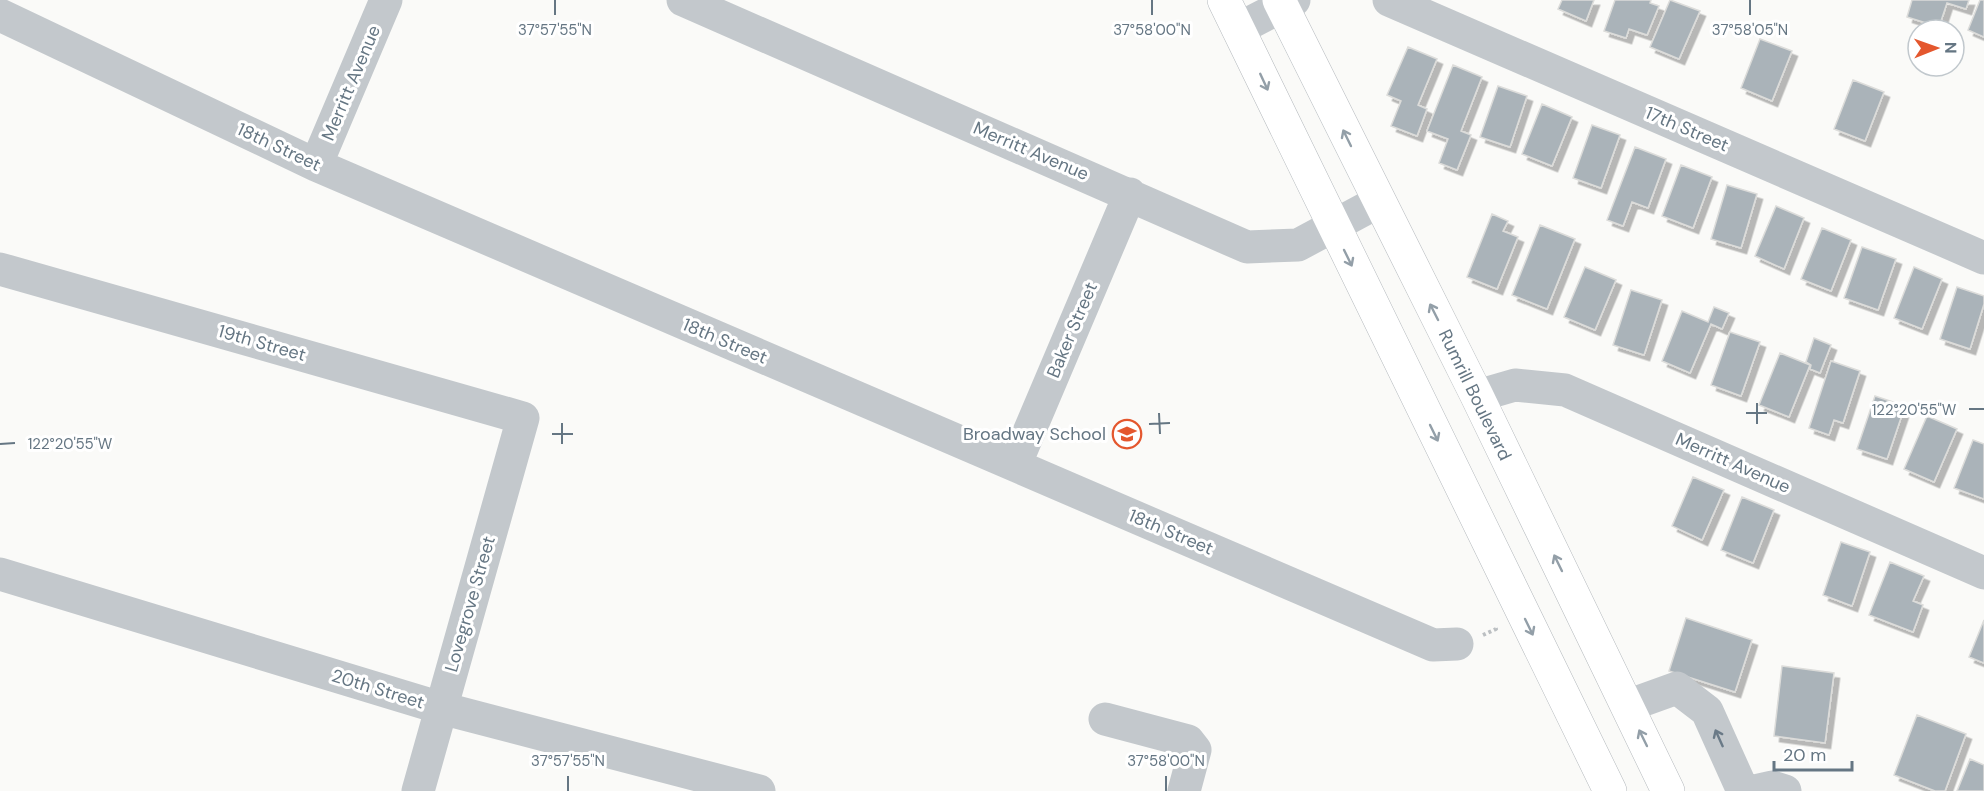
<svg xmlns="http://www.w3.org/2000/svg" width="1984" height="791" viewBox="0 0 1984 791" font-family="'DM Sans',sans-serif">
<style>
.building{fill:#aab3b9;stroke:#dcdcda;stroke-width:1.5;filter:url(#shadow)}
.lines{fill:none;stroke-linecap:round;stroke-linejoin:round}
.major-casing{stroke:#b5babe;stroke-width:34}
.path{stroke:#bbbfc2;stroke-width:4;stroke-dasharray:3 3;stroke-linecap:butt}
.minor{stroke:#c3c8cc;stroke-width:33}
.major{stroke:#fff;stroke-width:33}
.oneway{stroke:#939fa8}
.oneway2{stroke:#6a7a87}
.ticks{fill:none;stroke:#657683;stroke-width:2}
.labels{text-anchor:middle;stroke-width:6;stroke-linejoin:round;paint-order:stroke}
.street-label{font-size:18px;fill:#657683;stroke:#fff}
.poi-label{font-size:18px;fill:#657683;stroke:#fff;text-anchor:end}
.ticks-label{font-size:15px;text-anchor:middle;fill:#657683;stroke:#fff;stroke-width:6;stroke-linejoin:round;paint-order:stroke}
</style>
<defs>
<filter id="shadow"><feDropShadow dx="5.5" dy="5.5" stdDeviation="0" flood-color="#0004"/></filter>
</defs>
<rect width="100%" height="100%" fill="#fafaf8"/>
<!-- building -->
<path class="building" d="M1562 0H1594L1586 21 1558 9Z
M1615 0H1651L1650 3 1659 6 1647 35 1629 29 1626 38 1604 31Z
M1670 0 1700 11 1679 59 1650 47Z
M1912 0H1969L1966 9 1947 3 1939 27 1907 17Z
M1980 0H1984V37L1968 30Z
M1760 39 1792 51 1772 101 1741 88Z
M1408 47 1437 59 1418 105 1427 109 1417 136 1391 126 1401 101 1387 95Z
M1453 65 1482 77 1461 131 1471 135 1457 170 1439 163 1448 139 1427 131Z
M1853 80 1884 92 1865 141 1834 129Z
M1498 86 1527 96 1510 147 1480 137Z
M1542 104 1572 117 1552 166 1522 154Z
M1592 125 1620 135 1601 188 1573 178Z
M1635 147 1666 159 1648 208 1632 202 1623 226 1607 220Z
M1681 165 1712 177 1693 228 1662 216Z
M1727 185 1757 194 1741 248 1711 239Z
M1776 206 1804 218 1784 269 1755 256Z
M1492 214 1508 221 1503 231 1518 237 1497 289 1467 277Z
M1540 225 1575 239 1547 309 1512 295Z
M1822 228 1851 240 1831 291 1801 279Z
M1862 247 1896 259 1878 310 1844 298Z
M1585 267 1616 280 1595 330 1564 317Z
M1914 267 1942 279 1922 329 1894 318Z
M1957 287 1984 296V304L1970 349 1940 339Z
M1631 290 1662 300 1644 355 1613 345Z
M1714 307 1729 313 1722 329 1711 324 1690 373 1662 361 1682 311 1708 322Z
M1730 332 1760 342 1741 396 1711 385Z
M1814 338 1831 345 1820 373 1810 369 1811 365 1806 362Z
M1780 353 1810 365 1789 417 1759 405Z
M1831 361 1860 371 1843 423 1834 420 1829 435 1809 428Z
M1875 396 1905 406 1887 459 1857 449Z
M1927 416 1957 429 1934 482 1904 469Z
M1973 440 1984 444V499L1954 488Z
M1693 477 1724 490 1702 540 1672 526Z
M1742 497 1774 510 1753 563 1721 550Z
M1841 542 1870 552 1852 606 1823 595Z
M1890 562 1924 576 1913 601 1923 605 1913 632 1869 615Z
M1686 618 1752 640 1735 692 1669 671Z
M1984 620V663L1969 657Z
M1782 666 1834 673 1825 743 1774 736Z
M1917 715 1966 734 1945 791H1935L1894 775Z
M1970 759 1984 765V791H1957Z"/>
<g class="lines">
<!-- major casing -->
<g class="major-casing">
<path id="major" d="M1224 0 1610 791
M1279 0 1477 396 1668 791"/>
</g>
<!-- path -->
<path class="path" d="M1483 635 1496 629 1495 627"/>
<!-- minor -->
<path class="minor" d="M683 0 1247 247 1298 245 1378 202
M1389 0 1984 258
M0 15 316 165 1433 645 1457 644
M1238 29 1294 0
M316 165 386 0
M0 269 523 418 418 791
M1477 396 1515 385 1565 390 1984 573
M1015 465 1130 194
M0 574 441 708 759 791
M1627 706 1677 688 1707 711 1743 791
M1105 719 1188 741 1195 750 1184 791
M1754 791 1772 787 1785 791"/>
<!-- major -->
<use href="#major" class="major"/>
</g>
<!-- one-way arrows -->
<defs><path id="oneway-shaft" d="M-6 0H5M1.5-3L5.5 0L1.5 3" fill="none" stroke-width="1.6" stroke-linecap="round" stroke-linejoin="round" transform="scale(1.5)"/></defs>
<g class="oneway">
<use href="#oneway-shaft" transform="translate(1264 82) rotate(65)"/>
<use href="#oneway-shaft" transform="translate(1347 138) rotate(-116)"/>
<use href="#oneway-shaft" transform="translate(1348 258) rotate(64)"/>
<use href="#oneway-shaft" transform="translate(1434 312) rotate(-117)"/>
<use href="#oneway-shaft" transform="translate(1434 433) rotate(64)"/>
<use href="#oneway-shaft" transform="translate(1558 563) rotate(-116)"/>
<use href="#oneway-shaft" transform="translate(1529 627) rotate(64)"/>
<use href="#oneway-shaft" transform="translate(1643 738) rotate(-116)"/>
</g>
<use class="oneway2" href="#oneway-shaft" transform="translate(1719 738) rotate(-114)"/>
<!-- ticks -->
<path class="ticks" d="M555 0V15M1152 0V15M1750 0V15M1757 403V424M1969 409H1984M1159 413 1160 434M1746 413H1767M562 423V444M1149 424 1170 423M552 434H573M0 444 15 443M568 776V791M1166 776V791"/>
<!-- icons -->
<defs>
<g id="school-ring" transform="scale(1.5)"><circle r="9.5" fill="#fff" stroke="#e4572e" stroke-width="1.5"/><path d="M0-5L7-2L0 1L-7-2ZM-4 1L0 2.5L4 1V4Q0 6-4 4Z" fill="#e4572e"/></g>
</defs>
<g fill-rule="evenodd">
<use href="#school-ring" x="1127" y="434"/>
</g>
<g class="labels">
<!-- street labels -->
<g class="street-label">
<text transform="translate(351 83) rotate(-67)" y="6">Merritt Avenue</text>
<text transform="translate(1687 129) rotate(23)" y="6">17th Street</text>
<text transform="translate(279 147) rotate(25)" y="6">18th Street</text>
<text transform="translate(1031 151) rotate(23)" y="6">Merritt Avenue</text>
<text transform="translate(1072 330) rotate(-67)" y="6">Baker Street</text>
<text transform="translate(725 341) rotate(23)" y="6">18th Street</text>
<text transform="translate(262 343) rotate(16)" y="6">19th Street</text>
<text transform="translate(1475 395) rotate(64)" y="6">Rumrill Boulevard</text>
<text transform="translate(1733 463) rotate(24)" y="6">Merritt Avenue</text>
<text transform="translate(1171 532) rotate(23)" y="6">18th Street</text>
<text transform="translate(470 604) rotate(-74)" y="6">Lovegrove Street</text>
<text transform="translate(378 689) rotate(17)" y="6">20th Street</text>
</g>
<!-- poi labels -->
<g class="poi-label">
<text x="1106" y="440">Broadway School</text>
</g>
</g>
<g class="ticks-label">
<text x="555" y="35">37°57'55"N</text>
<text x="1152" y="35">37°58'00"N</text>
<text x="1750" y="35">37°58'05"N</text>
<text x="1914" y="415">122°20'55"W</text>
<text x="70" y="449">122°20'55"W</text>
<text x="568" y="766">37°57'55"N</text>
<text x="1166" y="766">37°58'00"N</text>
</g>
<!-- north arrow -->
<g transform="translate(1936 48) rotate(89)"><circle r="28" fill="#ffffff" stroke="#c1c8cd" stroke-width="1.5"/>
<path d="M0-4.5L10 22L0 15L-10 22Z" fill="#e4572e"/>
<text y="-9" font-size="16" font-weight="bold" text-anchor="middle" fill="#657683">N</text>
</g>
<!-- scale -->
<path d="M1774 761v9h78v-9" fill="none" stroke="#657683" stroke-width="3"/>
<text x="1783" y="761" font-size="18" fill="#657683" stroke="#ffffff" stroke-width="4.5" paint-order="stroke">20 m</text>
</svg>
